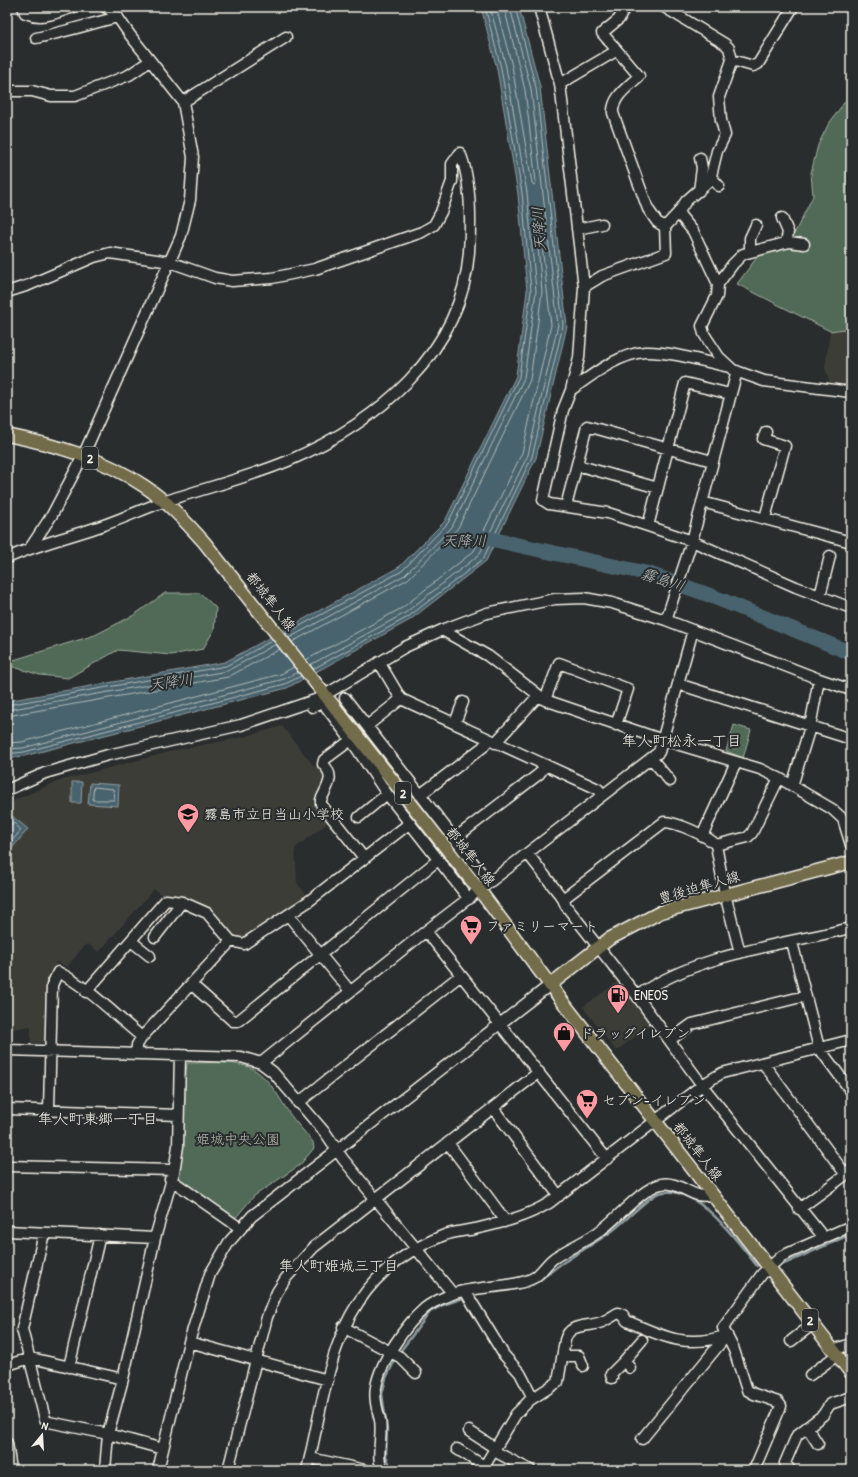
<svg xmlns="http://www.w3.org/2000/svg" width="858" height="1477" viewBox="0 0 858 1477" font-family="'Patrick Hand','Klee One',sans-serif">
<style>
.built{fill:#3e3e39}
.green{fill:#516a58;stroke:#a2aea0}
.water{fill:#4a646e;stroke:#8e9c9f}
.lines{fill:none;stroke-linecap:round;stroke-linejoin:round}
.shore{stroke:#b0b9b7;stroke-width:1}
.stream{stroke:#8e9c9f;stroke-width:2.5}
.river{stroke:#4a646e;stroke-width:15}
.minor-casing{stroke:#f4f1e8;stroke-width:13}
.major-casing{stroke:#f4f1e8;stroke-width:15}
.minor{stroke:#2a2d2e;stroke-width:10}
.major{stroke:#726c4b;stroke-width:12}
.labels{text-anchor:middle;stroke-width:4;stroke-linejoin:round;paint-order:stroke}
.shield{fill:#2a2d2e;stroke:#b7b6b0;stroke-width:1}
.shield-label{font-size:13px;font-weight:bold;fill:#f4f1e8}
.street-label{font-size:14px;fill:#f4f1e8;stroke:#2a2d2e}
.poi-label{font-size:14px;fill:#f4f1e8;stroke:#2a2d2e;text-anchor:start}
.park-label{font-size:14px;fill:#b3bbae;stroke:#2a2d2e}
.water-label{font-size:15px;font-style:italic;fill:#b0b9b7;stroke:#2a2d2e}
.neighbourhood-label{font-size:15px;fill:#f4f1e8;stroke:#2a2d2e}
</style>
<rect width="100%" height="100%" fill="#2a2d2e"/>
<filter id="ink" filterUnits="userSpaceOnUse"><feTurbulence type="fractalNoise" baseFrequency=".025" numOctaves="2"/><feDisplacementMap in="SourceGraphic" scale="8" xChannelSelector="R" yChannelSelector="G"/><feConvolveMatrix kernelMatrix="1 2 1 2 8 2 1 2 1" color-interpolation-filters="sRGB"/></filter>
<g filter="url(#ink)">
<!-- built -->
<path class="built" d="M851 328V390L832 388 825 368 830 331Z
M282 726 313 765 326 769 324 789 316 803 330 821 295 848 297 883 307 896 243 940H238L205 914 165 898 154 889 99 952 88 944 84 946 67 967 57 962 47 984 45 1043H31V1026L7 1030V806L17 799 59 781 177 750 244 737Z
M620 980 653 1023 616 1051 583 1007Z"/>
<!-- green -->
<path class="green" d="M851 93V328L830 331 737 284 760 253 794 234 813 196 811 173 818 145 828 125Z
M165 593H200L216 608 214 630 203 649 171 655 118 650 68 678 40 675 7 665V662L95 635 134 615Z
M734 725 751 730 743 758 726 751Z
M187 1063C206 1063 227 1061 246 1066 266 1072 279 1097 289 1113 296 1123 305 1132 313 1142L314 1148 300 1165 254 1196 233 1221 175 1181Z"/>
<!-- water -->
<path class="water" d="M481 7H519L540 87 567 326 536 458 486 561 410 620 287 688 24 756 7 758V701L225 662 399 567 445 521 516 376 527 291 518 194 497 69Z
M72 782H82L81 803H72Z
M90 783 119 785 118 806 88 804Z
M12 816 28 829 9 852 7 850V823Z"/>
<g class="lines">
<!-- shore -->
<path class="shore" d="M496 7 512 66 532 183 534 185 536 182 525 90 504 7
M285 634 402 571 448 523 519 377 531 291 522 193 501 68 485 7
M289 638 405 575 452 527 524 378 536 291 527 193 506 67 490 7
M292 642 408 579 458 528 530 380 542 292 535 212 538 210 551 325 522 453 474 551 402 608 306 660
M310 665 405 613 479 555 528 455 558 325 531 89 510 7
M313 669 408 617 483 559 532 457 563 325 536 88 515 7
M7 705 226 666 273 640
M7 710 227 671 276 644
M7 716 228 677 280 649
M7 743 22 742 281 674 294 667
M7 749 23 748 284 679 298 672
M7 754 24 752 285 684 301 676
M94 787 113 789 114 800H93Z
M7 825 14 823 21 830 7 847"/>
<!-- stream -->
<path class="stream" d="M784 1264 851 1234
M526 1286C540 1283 551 1270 564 1262 580 1251 597 1242 612 1231 625 1222 647 1197 659 1193 696 1182 737 1241 757 1266
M399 1353 430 1312 443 1305 466 1297
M392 1470 386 1456 387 1429 382 1394 386 1378 396 1358"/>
<!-- river -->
<path class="river" d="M477 536 650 574 709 595 851 653"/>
<!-- minor casing -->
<g class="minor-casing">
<path id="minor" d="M23 7 25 13C42 20 56 13 73 7
M539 7 560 84 584 287 579 358 571 390 563 410 543 500 549 504 608 513 648 526 692 541 796 587 851 608
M664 7 725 44 729 48 732 60 719 97 721 120 725 135 717 151 710 180 686 201 678 213 693 231 718 284 717 296 702 326 704 334 719 357 733 370 764 381 851 392
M36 38C64 32 90 24 118 17
M732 60 753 66 758 64 793 7
M560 84 616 51
M7 91H32L51 96H75L129 75 150 61
M183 102 286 37
M712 178 719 186
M699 191 702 168 700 158
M782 218 788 232 786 243
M665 227 678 213
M577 229 602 224
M750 252V238L756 225
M718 284 733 264 743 254 789 242 804 244
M584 287 602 276 666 253 665 227 657 222 648 209 613 113C612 97 628 87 639 76L602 33 619 19 625 7
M7 292 29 285 94 257 110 253 170 262 215 278 232 281 272 278 315 269 422 232 434 225 441 212 452 181V164L460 153C472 182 471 222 469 252 462 354 376 423 288 461 247 478 205 488 163 502 140 510 118 521 95 528 65 538 36 545 7 558
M571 390C592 375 618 354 645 352 670 351 704 362 730 367
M577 465 658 488
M702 502 851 542
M566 506 587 426 712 461
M765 518 785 446 763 439 766 432
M648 526 685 383 730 394
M30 548 52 515 83 456 181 236 190 200 193 157 183 102 130 35 114 12 105 7
M820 596 830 556
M666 620 819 679 851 690
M442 630 488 656 545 700 663 740 760 769 779 778 832 809 843 819 851 845
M379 662 401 699 598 789 603 795
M678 684 851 739
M345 698 489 883
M545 700 559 663 628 689 616 725
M312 707 323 703 351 740 387 794 469 899
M455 723 463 702
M367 726 401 699
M351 740 324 760 323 764C336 777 327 786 321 800V804L364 858
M495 743 538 696
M651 758 670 781
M792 786 810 727 819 679
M7 790 45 773 108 755 241 725 318 699 405 647 442 630 487 613 555 599 584 598 612 603 666 620 692 541 737 371
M420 795 483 747 488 740
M359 817 387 794
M702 836 736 762
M454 839 539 774 546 765
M716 845 748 837 752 833 779 778
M528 854 563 899 664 822C676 822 708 836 716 845L725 894 740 953
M563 899 566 906 637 996
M288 915 350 991
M426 931 607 1159
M155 937 182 902
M131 941 150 956
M792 942 819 1048 851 1091
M191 984 233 1021H238L438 860
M86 992 166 900 182 902 207 913 231 941
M670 1040 692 1024 805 996
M7 1050 241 1057 261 1063 273 1072 327 1135 343 1159 453 1294
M136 1053 137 1045 142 1037 231 941 244 944 309 901 410 823
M261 1063 426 931 659 752 693 630
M763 1063 846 1175
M298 1103 461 975
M493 1108 559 1196
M7 1109 178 1115
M49 1110 52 985 58 972C88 987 116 1016 142 1037
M448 1143 502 1216 504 1222
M7 1166 173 1170 174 1172
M170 1179 240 1228
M799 1209 851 1171
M7 1231 155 1238 174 1172 178 1146 180 1055
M44 1233 22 1329 45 1419 49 1422 108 1434 163 1449
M824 1238 702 1085 637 996C696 954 781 945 851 928
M465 1291 504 1355 520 1373 533 1398
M343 1327 400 1357 416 1373
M791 1341 813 1324
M189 1342 328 1380
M833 1350 851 1344
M563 1356H579L583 1366
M7 1365 31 1358 123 1379
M69 1367 100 1235
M630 1368 624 1361 642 1340
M810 1375 837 1355
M612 1378 611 1374 624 1361
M807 1427 818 1444
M469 1431 495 1448
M642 1439 727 1335
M7 1443 11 1470
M457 1449 484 1466
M494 1451 530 1470
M310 1458 365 1470
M105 1470 108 1434 123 1379 155 1238
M158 1470 189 1342 210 1274 229 1242 252 1216 550 985
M228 1470 267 1317 277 1292 286 1278 314 1247 539 1072
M307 1470C331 1369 333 1281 442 1236 452 1232 464 1231 475 1229 501 1223 526 1217 549 1203L702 1085 722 1073 851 1040
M383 1470C375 1459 383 1435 380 1420 377 1409 374 1398 376 1387 380 1362 406 1324 425 1308 432 1302 443 1298 452 1294 474 1286 518 1288 535 1277 542 1272 547 1263 554 1258 569 1248 587 1241 601 1230 618 1218 641 1189 661 1184 680 1180 694 1202 712 1194
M482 1470 516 1414 530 1400 558 1382 565 1340C570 1322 587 1328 602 1322 607 1320 613 1316 618 1313L623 1315 627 1321C663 1337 688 1349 727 1335
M754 1470 781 1406 778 1402 754 1394 747 1390 734 1350 723 1328 762 1274 782 1256 851 1226
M790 1470 785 1463 797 1435 823 1415 830 1404 851 1397"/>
</g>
<!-- major casing -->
<g class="major-casing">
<path id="major" d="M7 435C55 445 103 458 144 486 167 501 186 522 204 542L480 891 559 997 851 1373
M550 985 609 939 661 912 851 862"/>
</g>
<!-- minor -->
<use href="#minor" class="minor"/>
<!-- major -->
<use href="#major" class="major"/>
</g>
</g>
<!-- icons -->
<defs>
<g id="school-pin" transform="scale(1.15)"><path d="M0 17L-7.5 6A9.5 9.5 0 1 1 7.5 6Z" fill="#ff9aa2" stroke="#2a2d2e"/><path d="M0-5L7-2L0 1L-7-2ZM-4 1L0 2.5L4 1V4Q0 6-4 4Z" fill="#111"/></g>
<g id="supermarket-pin" transform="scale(1.15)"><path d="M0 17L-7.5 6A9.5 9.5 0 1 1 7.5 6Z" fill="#ff9aa2" stroke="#2a2d2e"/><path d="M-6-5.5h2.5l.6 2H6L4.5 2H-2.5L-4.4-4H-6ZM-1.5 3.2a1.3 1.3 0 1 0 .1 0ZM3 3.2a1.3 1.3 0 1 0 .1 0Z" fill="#111"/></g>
<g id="fuel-pin" transform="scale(1.15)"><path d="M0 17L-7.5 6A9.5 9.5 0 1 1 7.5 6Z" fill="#ff9aa2" stroke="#2a2d2e"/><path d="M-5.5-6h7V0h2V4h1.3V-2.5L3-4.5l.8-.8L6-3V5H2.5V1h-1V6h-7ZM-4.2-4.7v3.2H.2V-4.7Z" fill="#111"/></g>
<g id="shop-pin" transform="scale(1.15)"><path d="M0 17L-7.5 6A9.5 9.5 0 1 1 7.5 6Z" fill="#ff9aa2" stroke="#2a2d2e"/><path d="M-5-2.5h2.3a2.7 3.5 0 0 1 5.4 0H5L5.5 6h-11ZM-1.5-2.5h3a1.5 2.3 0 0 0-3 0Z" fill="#111"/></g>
</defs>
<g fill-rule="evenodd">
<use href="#school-pin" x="188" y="814"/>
<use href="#supermarket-pin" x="471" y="926"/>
<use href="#fuel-pin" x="618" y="995"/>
<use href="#shop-pin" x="564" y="1033"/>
<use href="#supermarket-pin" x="587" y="1100"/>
</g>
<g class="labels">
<!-- shield labels -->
<g class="shield">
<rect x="82" y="447" width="16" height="22" rx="3"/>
<rect x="395" y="782" width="16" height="22" rx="3"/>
<rect x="802" y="1309" width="16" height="22" rx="3"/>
</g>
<g class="shield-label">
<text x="90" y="463">2</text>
<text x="403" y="798">2</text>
<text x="810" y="1325">2</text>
</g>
<!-- street labels -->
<g class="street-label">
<text transform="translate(271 601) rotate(52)" y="5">都城隼人線</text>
<text transform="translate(471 856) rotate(52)" y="5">都城隼人線</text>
<text transform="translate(699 887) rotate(-16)" y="5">豊後迫隼人線</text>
<text transform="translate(698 1151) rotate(52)" y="5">都城隼人線</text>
</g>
<!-- poi labels -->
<g class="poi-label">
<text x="204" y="819">霧島市立日当山小学校</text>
<text x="486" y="931">ファミリーマート</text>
<text x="634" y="1000">ENEOS</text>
<text x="580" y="1038">ドラッグイレブン</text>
<text x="602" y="1105">セブン-イレブン</text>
</g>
<!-- park labels -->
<g class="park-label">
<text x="238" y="1144">姫城中央公園</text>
</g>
<!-- water labels -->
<g class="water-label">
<text transform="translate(539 229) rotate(-94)" y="5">天降川</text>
<text x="464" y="546">天降川</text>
<text transform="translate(663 580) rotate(18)" y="5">霧島川</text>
<text transform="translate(171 682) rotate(-8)" y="5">天降川</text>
</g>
<!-- neighbourhood labels -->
<g class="neighbourhood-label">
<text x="682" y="746">隼人町松永一丁目</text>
<text x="98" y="1124">隼人町東郷一丁目</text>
<text x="339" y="1271">隼人町姫城三丁目</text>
</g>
</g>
<!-- margin -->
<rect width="858" height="1477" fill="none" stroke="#2a2d2e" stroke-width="24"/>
<rect x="12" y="12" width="834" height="1453" fill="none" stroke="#f4f1e8" stroke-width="1.5" filter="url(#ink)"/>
<!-- north arrow -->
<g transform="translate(42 1435) rotate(18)" stroke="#2a2d2e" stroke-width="3" paint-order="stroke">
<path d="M0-3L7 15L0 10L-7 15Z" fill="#f4f1e8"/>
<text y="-6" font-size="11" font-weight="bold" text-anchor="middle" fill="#f4f1e8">N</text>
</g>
</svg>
